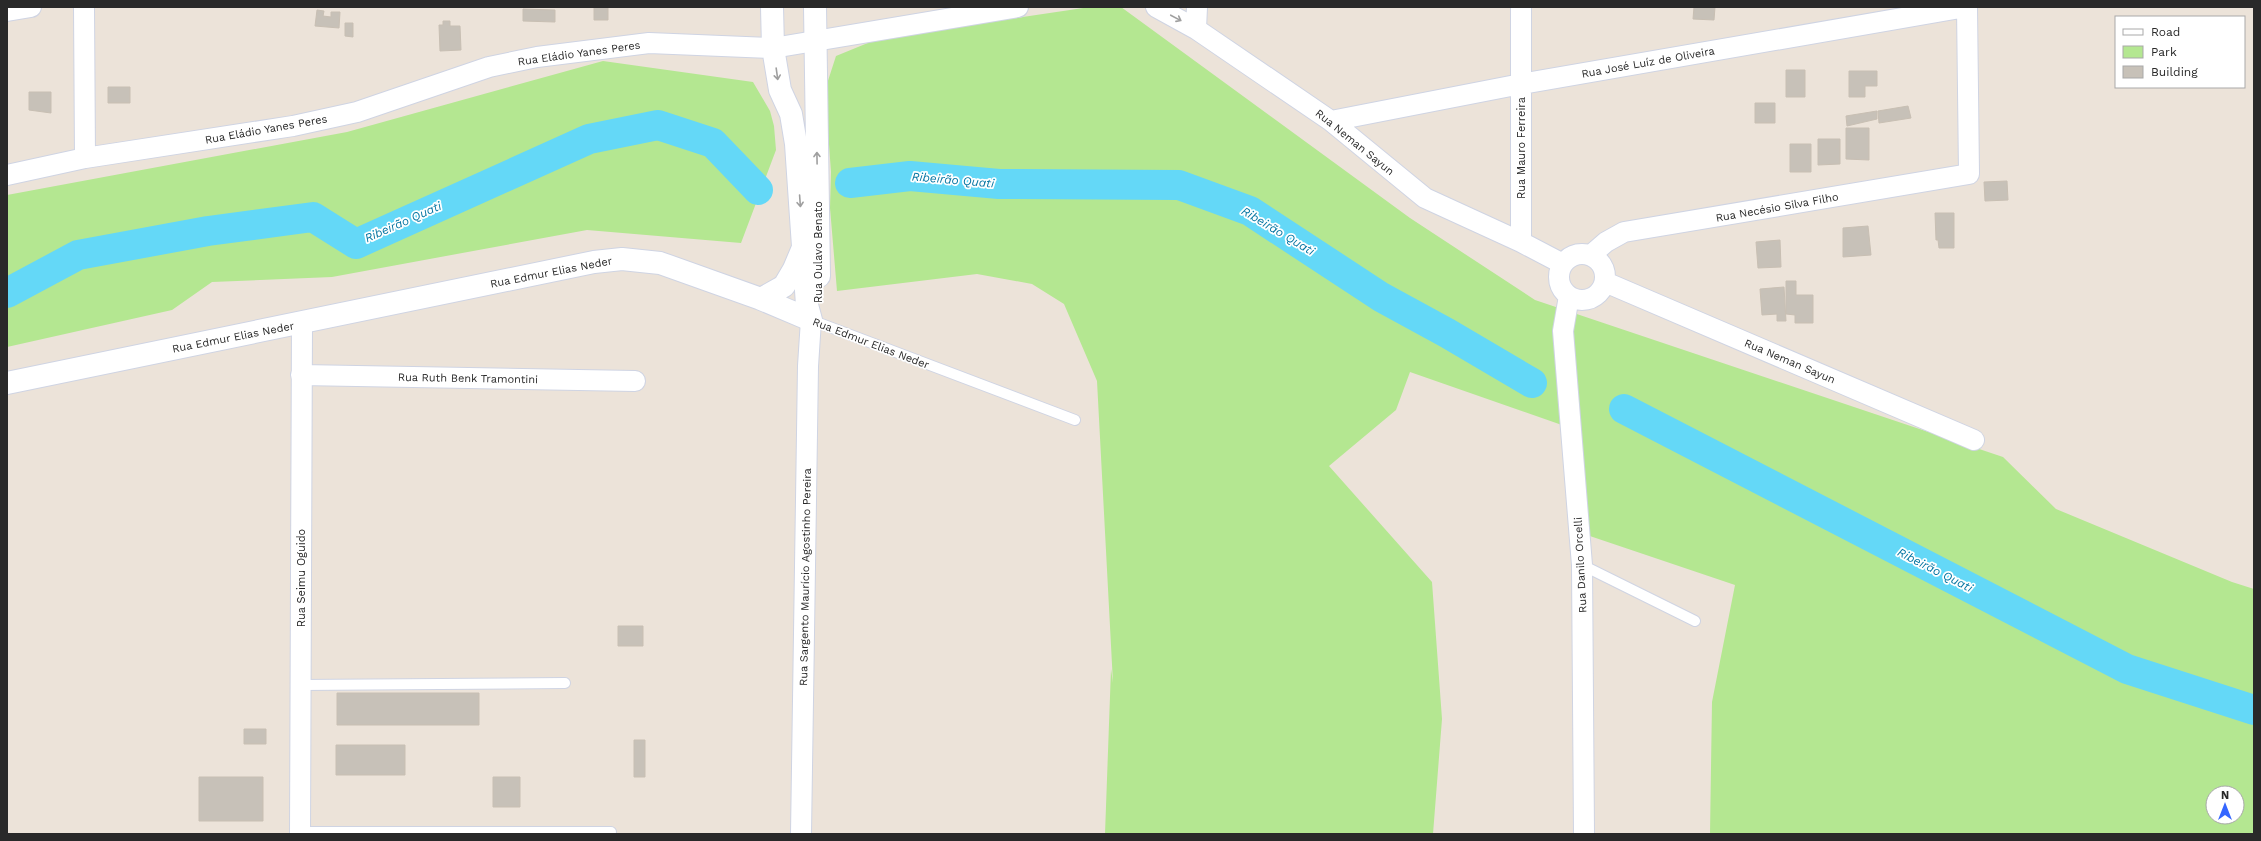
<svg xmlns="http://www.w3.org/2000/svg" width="2261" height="841" viewBox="0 0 2261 841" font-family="'Work Sans',sans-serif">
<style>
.green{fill:#b4e791;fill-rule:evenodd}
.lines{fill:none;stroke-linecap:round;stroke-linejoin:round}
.river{stroke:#64d8f7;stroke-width:30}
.building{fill:#c7c1b8;stroke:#c8bfb3}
.service-casing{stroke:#cfd4e3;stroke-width:12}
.minor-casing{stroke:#cfd4e3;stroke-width:22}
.tertiary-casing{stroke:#cfd4e3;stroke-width:24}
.service{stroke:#fff;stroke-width:10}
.minor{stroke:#fff;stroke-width:20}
.tertiary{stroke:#fff;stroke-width:22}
.oneway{stroke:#9f9f9f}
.labels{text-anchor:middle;stroke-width:3.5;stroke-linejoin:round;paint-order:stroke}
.street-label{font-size:11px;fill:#292929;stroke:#fff}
.water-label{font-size:12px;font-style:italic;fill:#0475a2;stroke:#fff}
</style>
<rect width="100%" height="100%" fill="#ece3d9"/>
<!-- green -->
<path class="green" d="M1090 7H1121L1410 218 1535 300 2003 457 2056 509 2232 582 2254 589V834H1710L1712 702 1735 585 1575 531 1579 431 1410 372 1396 410 1329 466 1432 582 1442 719 1433 834H1105L1111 669 1113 683 1097 381 1064 304 1032 284 977 274 837 291 830 208 831 172 825 90 836 56 880 38ZM2213 793H2237V817H2213Z
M603 61 753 82 770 111 774 126 776 150 741 243 587 230 332 277 212 282 172 310 7 347V195L347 132Z"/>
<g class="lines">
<!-- river -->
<path class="river" d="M850 183 910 176 999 184 1179 185 1250 211 1381 297 1447 333 1532 383
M7 293 78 255 208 231 313 217 356 244 589 139 658 125 713 143 758 190
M1624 409 2127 669 2254 710"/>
</g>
<!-- building -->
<path class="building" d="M594 7H608V20H594Z
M1694 7H1715L1714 20 1693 19Z
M523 9 555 10V22L523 21Z
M317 10 324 11 323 16 331 17V12H340L339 28 315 26Z
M443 21H450V26H460L461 50 440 51 439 25H443Z
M345 23H353V37L345 36Z
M1786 70H1805V97H1786Z
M1849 71H1877V86H1865V97H1849Z
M108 87H130V103H108Z
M29 92H51V113L29 110Z
M1755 103H1775V123H1755Z
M1908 106 1911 118 1879 123 1878 111Z
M1877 111V119L1847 126 1846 116Z
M1846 128H1869V160L1846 159Z
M1818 139H1840V164L1818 165Z
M1790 144H1811V172H1790Z
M2007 181 2008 200 1985 201 1984 182Z
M1935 213H1954V248H1939L1938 240H1936Z
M1868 226 1871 255 1843 257V228Z
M1780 240 1781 267 1758 268 1756 242Z
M1786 281H1796V295H1813V323H1795V315L1786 314Z
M1784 287 1786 321H1777V314L1762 315 1760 289Z
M618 626H643V646H618Z
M337 693H479V725H337Z
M244 729H266V744H244Z
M634 740H645V777H634Z
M336 745H405V775H336Z
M199 777H263V821H199Z
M493 777H520V807H493Z"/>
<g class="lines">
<!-- service casing -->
<g class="service-casing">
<path id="service" d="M811 320 1075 420
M1582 565 1695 621
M300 685 565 683
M300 832H611"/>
</g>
<!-- minor casing -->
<g class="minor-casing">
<path id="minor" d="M84 7 85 158
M1156 7 1196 29 1331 121 1425 198 1521 242
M1521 7V242L1563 264
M7 11 31 7
M1196 29 1197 7
M1331 121 1521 84 1966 7
M7 175 85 158 293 126 357 112 489 67 537 57 649 43 773 48 1018 7
M1559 277a23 23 0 1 1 46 0a23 23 0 1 1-46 0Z
M1591 255 1606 242 1624 232 1969 174 1967 7
M1605 282 1974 440
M1569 296 1563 331 1582 565 1584 834
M301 375 635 381
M300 834 302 323
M801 834 808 366 811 320"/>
</g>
<!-- tertiary casing -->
<g class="tertiary-casing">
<path id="tertiary" d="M772 7 773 48 780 90 791 114 796 144 807 305 811 320
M815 7 819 276
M761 299 784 286 794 269 802 250
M7 383 594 262 622 259 660 263 761 299 811 320"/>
</g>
<!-- service -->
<use href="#service" class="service"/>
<!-- minor -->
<use href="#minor" class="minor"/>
<!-- tertiary -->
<use href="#tertiary" class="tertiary"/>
</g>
<!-- one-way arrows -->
<defs><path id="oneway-shaft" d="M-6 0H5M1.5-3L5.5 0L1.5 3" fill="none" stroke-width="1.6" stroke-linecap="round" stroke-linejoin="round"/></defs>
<g class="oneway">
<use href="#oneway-shaft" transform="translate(1176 18) rotate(28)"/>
<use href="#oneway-shaft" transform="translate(777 74) rotate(82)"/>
<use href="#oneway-shaft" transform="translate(817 158) rotate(-91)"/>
<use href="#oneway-shaft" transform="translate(800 201) rotate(86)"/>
</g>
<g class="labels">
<!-- street labels -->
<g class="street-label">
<text transform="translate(579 53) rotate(-8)" y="4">Rua Eládio Yanes Peres</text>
<text transform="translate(1648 62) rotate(-10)" y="4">Rua José Luíz de Oliveira</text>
<text transform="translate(266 129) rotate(-10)" y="4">Rua Eládio Yanes Peres</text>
<text transform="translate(1355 142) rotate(39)" y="4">Rua Neman Sayun</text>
<text transform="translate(1521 148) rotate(-90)" y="4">Rua Mauro Ferreira</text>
<text transform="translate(1777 207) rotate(-10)" y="4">Rua Necésio Silva Filho</text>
<text transform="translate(818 252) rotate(-90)" y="4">Rua Oulavo Benato</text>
<text transform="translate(551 272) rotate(-11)" y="4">Rua Edmur Elias Neder</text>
<text transform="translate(233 337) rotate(-11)" y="4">Rua Edmur Elias Neder</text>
<text transform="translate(871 343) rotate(21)" y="4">Rua Edmur Elias Neder</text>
<text transform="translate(1790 361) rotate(23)" y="4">Rua Neman Sayun</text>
<text transform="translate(468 378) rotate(1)" y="4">Rua Ruth Benk Tramontini</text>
<text transform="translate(1580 565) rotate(-93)" y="4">Rua Danilo Orcelli</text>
<text transform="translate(805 577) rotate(-89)" y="4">Rua Sargento Maurício Agostinho Pereira</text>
<text transform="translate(301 578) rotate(-90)" y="4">Rua Seimu Oguido</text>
</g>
<!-- water labels -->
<g class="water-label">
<text transform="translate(953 180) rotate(5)" y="4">Ribeirão Quati</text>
<text transform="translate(403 222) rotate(-24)" y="4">Ribeirão Quati</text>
<text transform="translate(1278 231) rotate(31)" y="4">Ribeirão Quati</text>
<text transform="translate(1935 570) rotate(27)" y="4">Ribeirão Quati</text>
</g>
</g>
<!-- border -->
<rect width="2261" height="841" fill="none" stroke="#292929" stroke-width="16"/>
<!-- legend -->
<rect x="2115" y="16" width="130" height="72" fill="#ffffff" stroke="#a9a9a9"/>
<rect x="2123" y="29" width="20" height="6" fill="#ffffff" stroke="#a9a9a9"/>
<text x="2151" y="36" font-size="12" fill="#292929">Road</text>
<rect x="2123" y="46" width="20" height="12" fill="#b4e791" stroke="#a9a9a9"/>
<text x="2151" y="56" font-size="12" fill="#292929">Park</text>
<rect x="2123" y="66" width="20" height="12" fill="#c7c1b8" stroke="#a9a9a9"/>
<text x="2151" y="76" font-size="12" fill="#292929">Building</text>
<!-- north arrow -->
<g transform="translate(2225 805)"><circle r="19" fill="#ffffff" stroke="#a9a9a9"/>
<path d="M0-3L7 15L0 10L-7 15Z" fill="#3466ff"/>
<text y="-6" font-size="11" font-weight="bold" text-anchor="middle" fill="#292929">N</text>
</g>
</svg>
